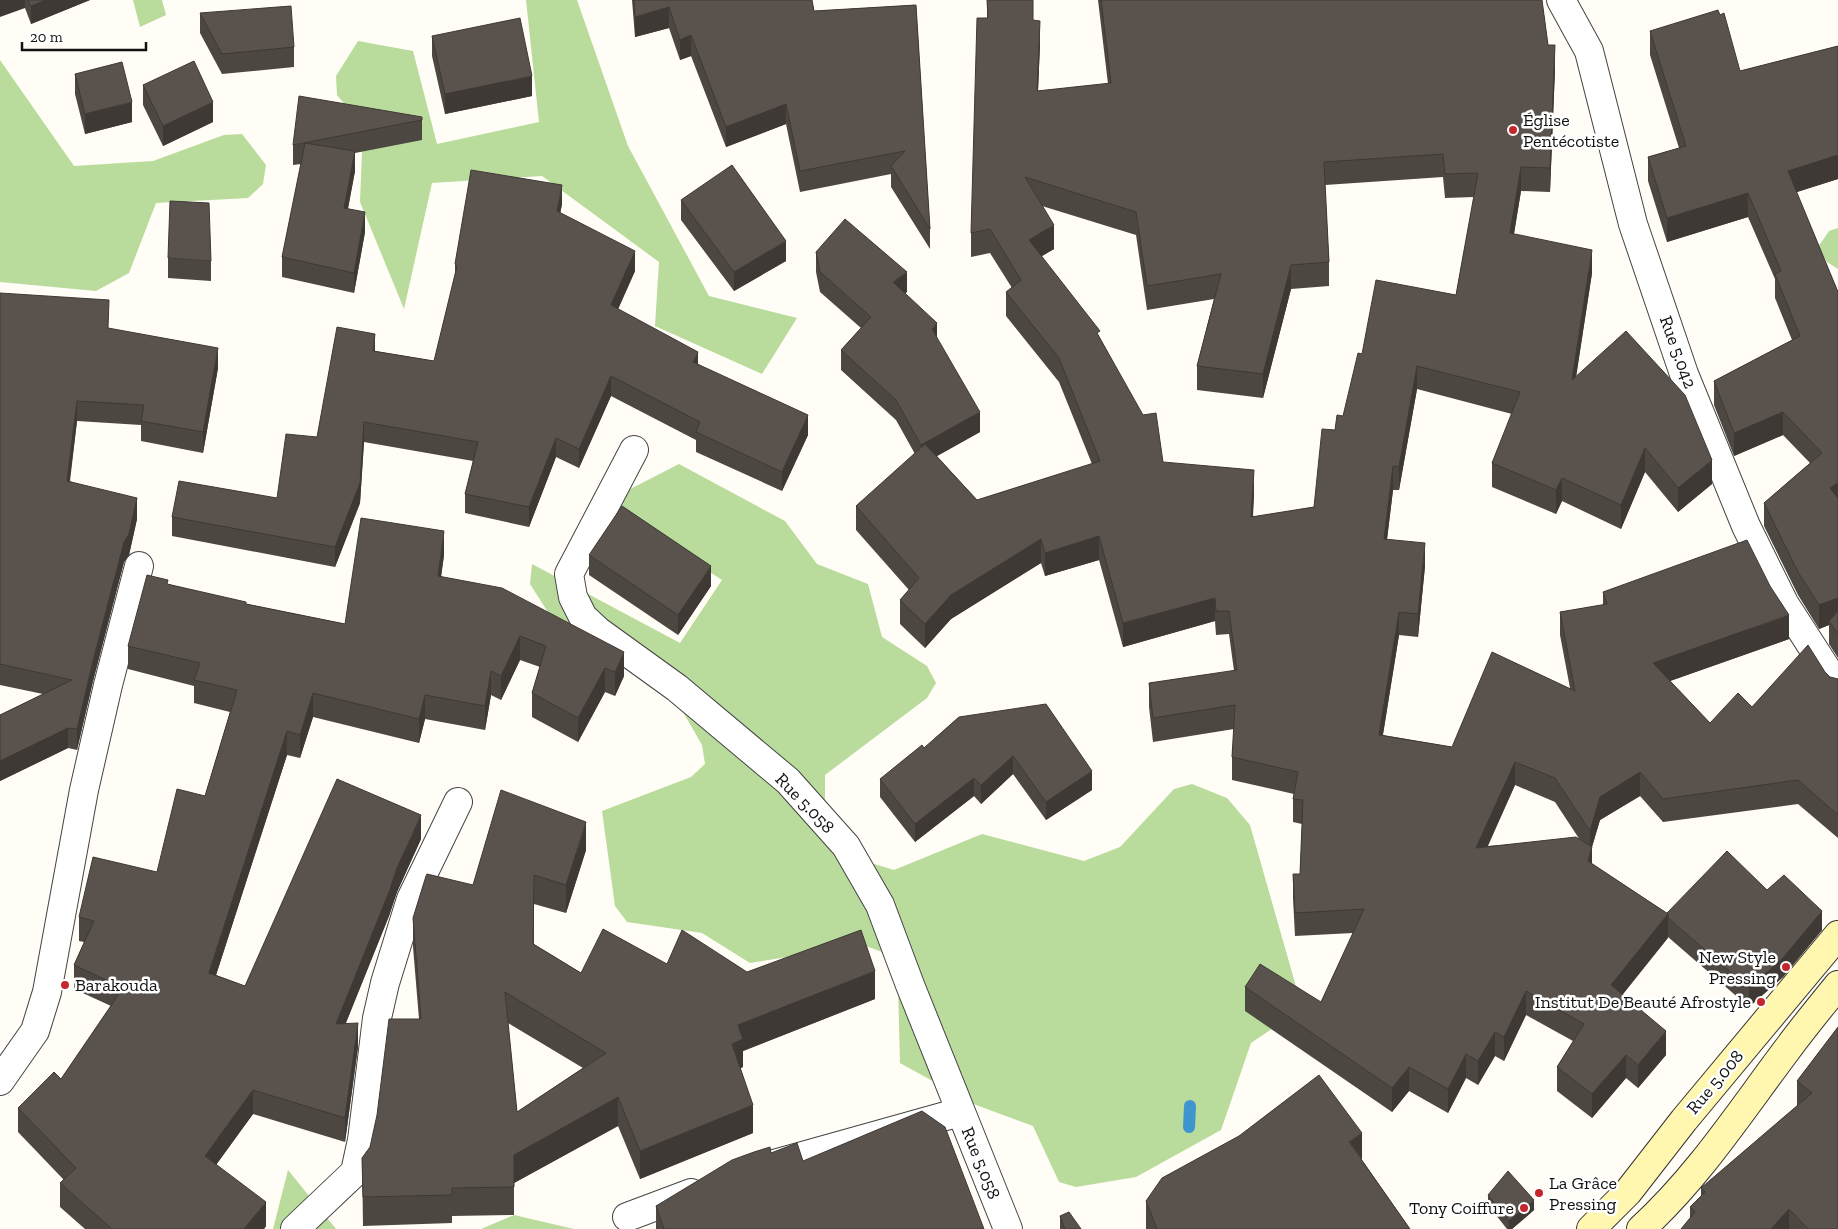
<svg xmlns="http://www.w3.org/2000/svg" width="1838" height="1229" viewBox="0 0 1838 1229" font-family="'Zilla Slab',serif">
<style>
.forest{fill:#b9dc9c}
.lines{fill:none;stroke-linecap:round;stroke-linejoin:round}
.stream{stroke:#3f96cf;stroke-width:12}
.street-casing{stroke:#444;stroke-width:30}
.secondary-casing{stroke:#333;stroke-width:30}
.street{stroke:#fff;stroke-width:28}
.secondary{stroke:#fff6b0;stroke-width:28}
.wall{fill:#4d4742;fill-rule:evenodd}
.shaded-wall{fill:#3f3936}
.building{fill:#5a524d;stroke:#3f3936;fill-rule:evenodd}
.poi-dot{fill:#c4262e;stroke:#fff;stroke-width:2}
.labels{text-anchor:middle;stroke-width:5;stroke-linejoin:round;paint-order:stroke}
.poi-label{font-size:18px;fill:#111;stroke:#fff;text-anchor:start}
.street-label{font-size:18px;fill:#111;stroke:#fff}
</style>
<rect width="100%" height="100%" fill="#fffdf5"/>
<!-- forest -->
<path class="forest" d="M133 0H162L166 15 140 27Z
M526 0H577L628 146 709 296 797 318 762 374 655 326 659 262 542 176 432 183 404 309 360 202 363 127 337 95 336 76 358 41 413 51 437 144 539 122Z
M0 60 74 166 153 161 224 135 242 134 266 165 263 184 248 198 156 203 129 273 96 291 0 282Z
M1838 228V269L1827 262 1818 247 1829 231Z
M679 464 785 521 817 564 868 584 882 637 927 666 936 683 927 698 825 775V812L858 859 894 870 982 834 1084 861 1120 847 1174 789 1192 784 1227 798 1250 825 1297 990 1282 1022 1251 1043 1221 1130 1136 1177 1076 1187 1059 1182 1033 1126 976 1105 900 1063 898 986 882 952 863 945 750 963 702 933 627 922 615 906 602 811 691 777 705 764 702 745 671 691 551 617 530 584 532 564 680 643 722 580 603 503Z
M288 1170 336 1229H273Z
M514 1215 574 1229H481Z"/>
<g class="lines">
<!-- stream -->
<path class="stream" d="M1189 1127 1190 1106"/>
<!-- street casing -->
<g class="street-casing">
<path id="street" d="M1561 0 1589 51 1633 224 1684 374 1746 526 1784 603 1838 687
M634 450 569 574 573 597 583 617 598 631 677 688 788 781 846 846 880 905 910 985 1008 1229
M0 1081 35 1031 47 992 84 790 108 685 139 566
M767 1166 960 1112
M627 1217 691 1193
M295 1229 355 1172 362 1140 377 1018 385 983 411 899 458 802"/>
</g>
<!-- secondary casing -->
<g class="secondary-casing">
<path id="secondary" d="M1591 1229 1628 1192 1684 1120 1838 935
M1641 1229C1698 1177 1740 1112 1786 1051 1802 1029 1820 1007 1838 985"/>
</g>
<!-- street -->
<use href="#street" class="street"/>
<!-- secondary -->
<use href="#secondary" class="secondary"/>
</g>
<!-- wall -->
<path class="wall" d="M0 0H90L31 24 25 8Z
M632 0H812L814 11 916 5 930 229V249L891 187V174L800 192 786 124 726 147 691 56 680 60 669 28 635 37Z
M987 0H1033V20L1040 44 1038 91 1108 84 1098 0H1542L1548 45 1555 69 1550 192 1521 191 1514 234 1592 273 1576 376 1712 484 1678 512 1645 472 1621 529 1562 501 1556 514 1492 487V463L1512 414 1417 389 1399 490H1393L1387 540 1425 566 1418 637 1399 635 1383 735 1452 747 1570 688 1560 635V612L1603 605V592L1789 639 1670 681 1710 723 1752 707 1825 672 1830 677 1838 679V838L1798 804 1663 822 1640 796 1600 820 1592 847V864L1667 913 1767 890 1822 930 1783 977 1749 1007 1668 937 1623 994 1666 1055 1638 1088 1626 1078 1592 1118 1557 1091V1067L1573 1041 1526 1015 1504 1061 1495 1056 1478 1085 1466 1078 1448 1113 1409 1091 1392 1112 1245 1011V987L1321 1002 1353 933 1295 936 1293 898V874H1300L1302 824 1293 822V799L1294 794 1232 780V757L1234 729 1153 742 1149 707V683L1234 671 1229 634 1216 635 1215 621 1123 647 1099 560 1045 576 1041 563 951 619 925 648 900 624V600L909 590 856 530V506L915 454 896 420 841 370V350L861 328 820 292 816 272V252L907 292 905 293 937 339 980 432 937 456 977 500 1092 464 1059 382 1006 316V292L1012 288 990 253 971 257V233L987 18ZM1443 177 1445 198 1474 197 1456 295 1362 354 1343 416 1335 430 1314 507 1253 517 1254 494 1163 462 1100 338 1041 256 1054 249 1042 206 1136 235 1147 310 1214 299 1197 366V390L1263 398 1291 289 1329 286V262L1325 185ZM1515 785 1555 802 1580 840 1488 846Z
M200 13 294 47V67L222 74 200 33Z
M1650 31 1740 71 1838 46V179L1796 192 1838 292V658L1829 644V625L1819 629 1798 595 1764 526V503L1810 463 1783 435 1734 456 1714 405V381L1792 340 1775 298V279L1748 217 1667 242 1648 181V157L1679 148 1650 55Z
M432 36 532 96 445 114 432 56Z
M75 74 132 122 85 134 75 94Z
M143 85 213 122 163 146 143 105Z
M422 117V140L355 153V171L348 209 365 232 354 293 282 277V257L301 164 293 165V145Z
M681 200 786 261 734 291 681 220Z
M562 204 560 213 635 271 618 309 698 364 808 435 782 491 696 452V440L611 396 579 468 556 457 529 527 465 513V494L473 461 364 442 360 503 335 567 172 536V517L277 498 317 437 375 351 434 361 455 276V264Z
M168 258 211 261V281L168 278Z
M0 293 109 328 218 368 203 453 141 441V425L77 421 70 481 137 519 129 555 124 562 93 681 77 750 68 748 0 781V715L43 694 0 685Z
M444 555 441 576 624 676 615 696 605 692 578 742 532 717V693L540 667 520 660 501 700 491 695 485 730 425 719 419 743 313 717 300 758 287 755 216 975 245 986 421 839 397 892 389 916 346 1023 358 1047 345 1142 253 1114 216 1165 266 1226 264 1229H85L60 1207V1183L64 1180 18 1132V1108L61 1079 111 1006 74 989V965L84 942 79 941V917L157 872 205 796 230 712 194 703V686L128 669V646L168 584 246 604 345 624Z
M589 555 711 586 678 635 589 575Z
M959 717 1092 790 1046 820 1013 774 981 804 974 796 915 842 880 797V779L924 748Z
M586 850 566 913 534 904V944L581 973 667 964 747 972 875 999 743 1051V1067L740 1068 753 1133 640 1179 618 1126 514 1183V1215L452 1216V1223L363 1226 362 1158 370 1147 419 1019 413 947V918L473 885ZM508 1023 583 1068 517 1112Z
M1838 1027V1229H1681L1690 1219V1207L1701 1196V1188L1797 1106V1081Z
M771 1153 803 1161 984 1229H656V1206Z
M1362 1160 1410 1229H1146V1201Z
M1488 1195 1534 1210 1512 1229H1507L1488 1205Z
M1060 1216 1081 1229H1060Z"/>
<!-- shaded-wall -->
<path class="shaded-wall" d="M0 0H25V8L0 17Z
M46 0H90L31 24V6Z
M669 7V28L635 37V17Z
M1040 21V44L1037 114V91Z
M691 35V56L680 60V40Z
M1555 45V69L1550 192V168Z
M532 76V96L445 114V94Z
M132 102V122L85 134V114Z
M213 102V122L163 146V126Z
M786 104V124L726 147V127Z
M355 151V171L344 228V208Z
M1838 155V179L1788 195V171Z
M1521 167V191L1510 257V233Z
M562 185V204L557 231V211Z
M1748 193V217L1667 242V218Z
M365 212V232L354 293V273Z
M1054 225V249L1029 264V240Z
M786 241V261L734 291V272Z
M1592 250V273L1572 404V380Z
M635 251V271L611 325V305Z
M1291 265V289L1263 398V374Z
M907 272V292L893 302V282Z
M937 323V343L932 329Z
M375 334V354L373 351Z
M218 348V368L203 453V432Z
M698 352V371L693 362Z
M1417 366V389L1399 490V467Z
M611 376V396L579 468V449Z
M77 401V421L67 501V481Z
M980 412V432L921 465V445Z
M1783 412V435L1734 456V433Z
M808 415V435L782 491V472Z
M364 422V442L360 503 335 567V547Z
M556 438V457L529 527V507Z
M1645 448V472L1621 529V505Z
M1712 460V484L1678 512V488Z
M1393 466V490L1384 563V539Z
M1254 470V494L1251 541V517Z
M1562 478V501L1556 514V490Z
M1838 483V507L1830 488Z
M137 498V519L129 555 124 562 93 681 77 750V729L93 661 124 542Z
M444 531V555L438 600V576Z
M1099 536V560L1045 576V553Z
M1041 539V563L951 619 925 648V624L951 595Z
M1425 543V566L1418 637V614Z
M711 566V586L678 635V615Z
M1215 598V621L1123 647V623Z
M1838 598V622L1829 621V625L1819 629V605Z
M1399 612V635L1379 758V735Z
M1789 615V639L1653 687V663Z
M520 636V660L501 700V676Z
M624 652V676L615 696V672Z
M605 668V692L578 742V718Z
M491 671V695L485 730V706Z
M313 693V717L300 758V735Z
M425 695V719L419 743V719Z
M68 728V748L0 781V761Z
M287 731V755L209 997V973Z
M1013 756V774L981 804V785Z
M1515 762V785L1476 871V848Z
M1092 771V790L1046 820V802Z
M1640 772V796L1600 820 1591 850 1592 847V871L1588 861 1590 854V831L1600 797Z
M974 778V796L915 842V824Z
M421 815V839L397 892 389 916 336 1047V1024L397 868Z
M586 822V850L566 913V885Z
M1822 911V930L1783 977 1749 1007V988Z
M1668 914V938L1611 1009V985Z
M875 971V999L743 1051V1067L732 1072V1044L738 1025Z
M1526 991V1015L1504 1061V1037Z
M358 1023V1047L345 1142V1118Z
M1666 1031V1055L1638 1088V1065Z
M1495 1032V1056L1478 1085V1061Z
M1466 1054V1078L1448 1113V1089Z
M1626 1055V1078L1592 1118V1094Z
M1409 1067V1091L1392 1112V1088Z
M253 1090V1114L205 1180V1156Z
M618 1097V1126L514 1183V1215V1155Z
M753 1105V1133L640 1179V1151Z
M1362 1133V1160L1349 1142Z
M1534 1200V1210L1512 1229H1509V1221Z
M266 1202V1226L264 1229H244Z
M1789 1209V1229H1771Z"/>
<!-- building -->
<path class="building" d="M28 0H46L31 6Z
M634 0H812L814 11 916 5 930 229 891 166 905 151 800 171 786 104 726 127 691 35 680 40 669 7 635 17Z
M987 0H1033V20L1040 21 1037 91 1111 83 1101 0H1542L1548 45H1555L1550 168 1521 167 1510 233 1592 250 1572 380 1626 331 1685 395 1712 460 1678 488 1645 448 1621 505 1562 478 1556 490 1492 463 1520 392 1417 366 1399 467 1393 466 1384 539 1425 543 1418 614 1399 612 1379 735 1452 747 1492 652 1575 691 1560 612 1607 604 1603 592 1747 540 1770 586 1789 615 1653 663 1710 723 1738 693 1752 707 1808 645 1825 672 1830 677 1838 679V815L1798 780 1663 799 1640 772 1600 797 1590 831 1555 778 1515 762 1476 848 1576 837 1592 847 1588 861 1668 914 1611 985 1666 1031 1638 1065 1626 1055 1592 1094 1557 1067 1584 1024 1526 991 1504 1037 1495 1032 1478 1061 1466 1054 1448 1089 1409 1067 1392 1088 1245 987 1260 964 1321 1002 1364 909 1295 913 1293 874H1300L1303 800 1293 799 1298 772 1232 757 1235 705 1153 718 1149 683 1237 670 1229 611H1216L1215 598 1123 623 1099 536 1045 553 1041 539 951 595 925 624 900 600 919 578 856 506 925 444 977 500 1100 461 1059 358 1006 292 1021 280 990 229 971 233 977 18H988ZM1443 154 1445 174 1478 173 1456 295 1376 280 1362 354 1358 353 1343 416 1337 415 1335 430 1322 429 1314 507 1251 517 1254 470 1163 462 1156 413 1143 415 1097 333 1100 331 1029 240 1054 225 1025 177 1136 212 1147 286 1221 274 1197 366 1263 374 1291 265 1329 262 1324 162Z
M291 6 294 47 222 54 200 13Z
M1718 10 1720 15 1724 13 1740 71 1838 46V155L1788 171 1838 292V483L1830 488 1838 498V598L1819 605 1798 572 1764 503 1822 453 1783 412 1734 433 1714 381 1800 336 1775 274 1781 271 1748 193 1667 218 1648 157 1686 146 1650 31Z
M520 18 532 76 445 94 432 36Z
M194 61 213 102 163 126 143 85Z
M122 62 132 102 85 114 75 74Z
M299 96 422 117V120L293 145Z
M305 143 355 151 344 208 365 212 354 273 282 257Z
M732 165 786 241 734 272 681 200Z
M471 170 562 185 557 211 635 251 611 305 698 352 693 362 808 415 782 472 696 432 700 422 611 376 579 449 556 438 529 507 465 494 478 442 364 422 360 483 335 547 172 517 179 481 277 498 286 434 317 437 337 327 375 334 373 351 434 361 457 266 455 264Z
M170 201 209 203 211 261 168 258Z
M845 219 907 272 893 282 937 323 932 329 980 412 921 445 896 400 841 350 871 317 820 272 816 252Z
M0 293 109 300 108 328 218 348 203 432 141 421 144 405 77 401 67 481 137 498 129 534 124 542 93 661 77 729 68 728 0 761V715L72 680 0 664Z
M622 506 711 566 678 615 589 555Z
M361 518 444 531 438 576 502 588 624 652 615 672 605 668 578 718 532 693 546 646 520 636 501 676 491 671 485 706 425 695 419 719 313 693 300 735 287 731 209 973 245 986 337 779 421 815 397 868 389 892 336 1024 358 1023 345 1118 253 1090 205 1156 266 1202 244 1229H112L60 1183 76 1168 18 1108 54 1072 61 1079 123 988 74 965 94 921 79 917 93 857 157 872 177 789 205 796 237 690 194 680 200 663 128 646 147 575 168 580 167 584 246 602V604L345 624Z
M1838 611V634L1829 621Z
M1046 704 1092 771 1046 802 1013 756 981 785 974 778 915 824 880 779 922 745 924 748 959 717Z
M501 790 586 822 566 885 534 875 533 944 581 973 603 929 667 964 682 930 747 972 861 930 875 971 738 1025 743 1039 732 1044 753 1105 640 1151 618 1097 514 1155V1187L452 1188V1195L363 1197 362 1158 370 1147 377 1115 389 1019H421L413 918 426 876 427 874 473 885ZM505 992 606 1053 517 1112Z
M1727 851 1767 890 1784 875 1822 911 1783 958 1749 988 1668 918V914L1667 913Z
M1838 1027V1229H1808L1789 1209 1771 1229H1681L1695 1212 1690 1207 1705 1192 1701 1188 1812 1093 1797 1081Z
M1319 1075 1362 1133 1349 1142 1410 1229H1157L1146 1201 1162 1178 1239 1136Z
M922 1111 945 1127 984 1229H664L656 1206 732 1160 754 1152 770 1147 771 1153 797 1143 803 1161Z
M1508 1171 1534 1200 1509 1221 1488 1195Z
M1069 1212 1081 1229H1065L1060 1216Z"/>
<!-- markers -->
<g class="poi-dot">
<circle cx="1513" cy="130" r="5"/>
<circle cx="1786" cy="967" r="5"/>
<circle cx="65" cy="985" r="5"/>
<circle cx="1761" cy="1002" r="5"/>
<circle cx="1539" cy="1193" r="5"/>
<circle cx="1524" cy="1208" r="5"/>
</g>
<g class="labels">
<!-- poi labels -->
<g class="poi-label">
<text x="1523" y="126">Église<tspan x="1523" dy="21">Pentécotiste</tspan></text>
<text x="1776" y="963" text-anchor="end">New Style<tspan x="1776" dy="21">Pressing</tspan></text>
<text x="75" y="991">Barakouda</text>
<text x="1751" y="1008" text-anchor="end">Institut De Beauté Afrostyle</text>
<text x="1549" y="1189">La Grâce<tspan x="1549" dy="21">Pressing</tspan></text>
<text x="1514" y="1214" text-anchor="end">Tony Coiffure</text>
</g>
<!-- street labels -->
<g class="street-label">
<text transform="translate(1678 352) rotate(70)" y="6">Rue 5.042</text>
<text transform="translate(805 803) rotate(46)" y="6">Rue 5.058</text>
<text transform="translate(1715 1082) rotate(-50)" y="6">Rue 5.008</text>
<text transform="translate(981 1163) rotate(68)" y="6">Rue 5.058</text>
</g>
</g>
<!-- scale -->
<path d="M22 42v8h124v-8" fill="none" stroke="#111111" stroke-width="2.5"/>
<text x="30" y="42" font-size="15" fill="#111111" stroke="#ffffff" stroke-width="4" paint-order="stroke">20 m</text>
</svg>
